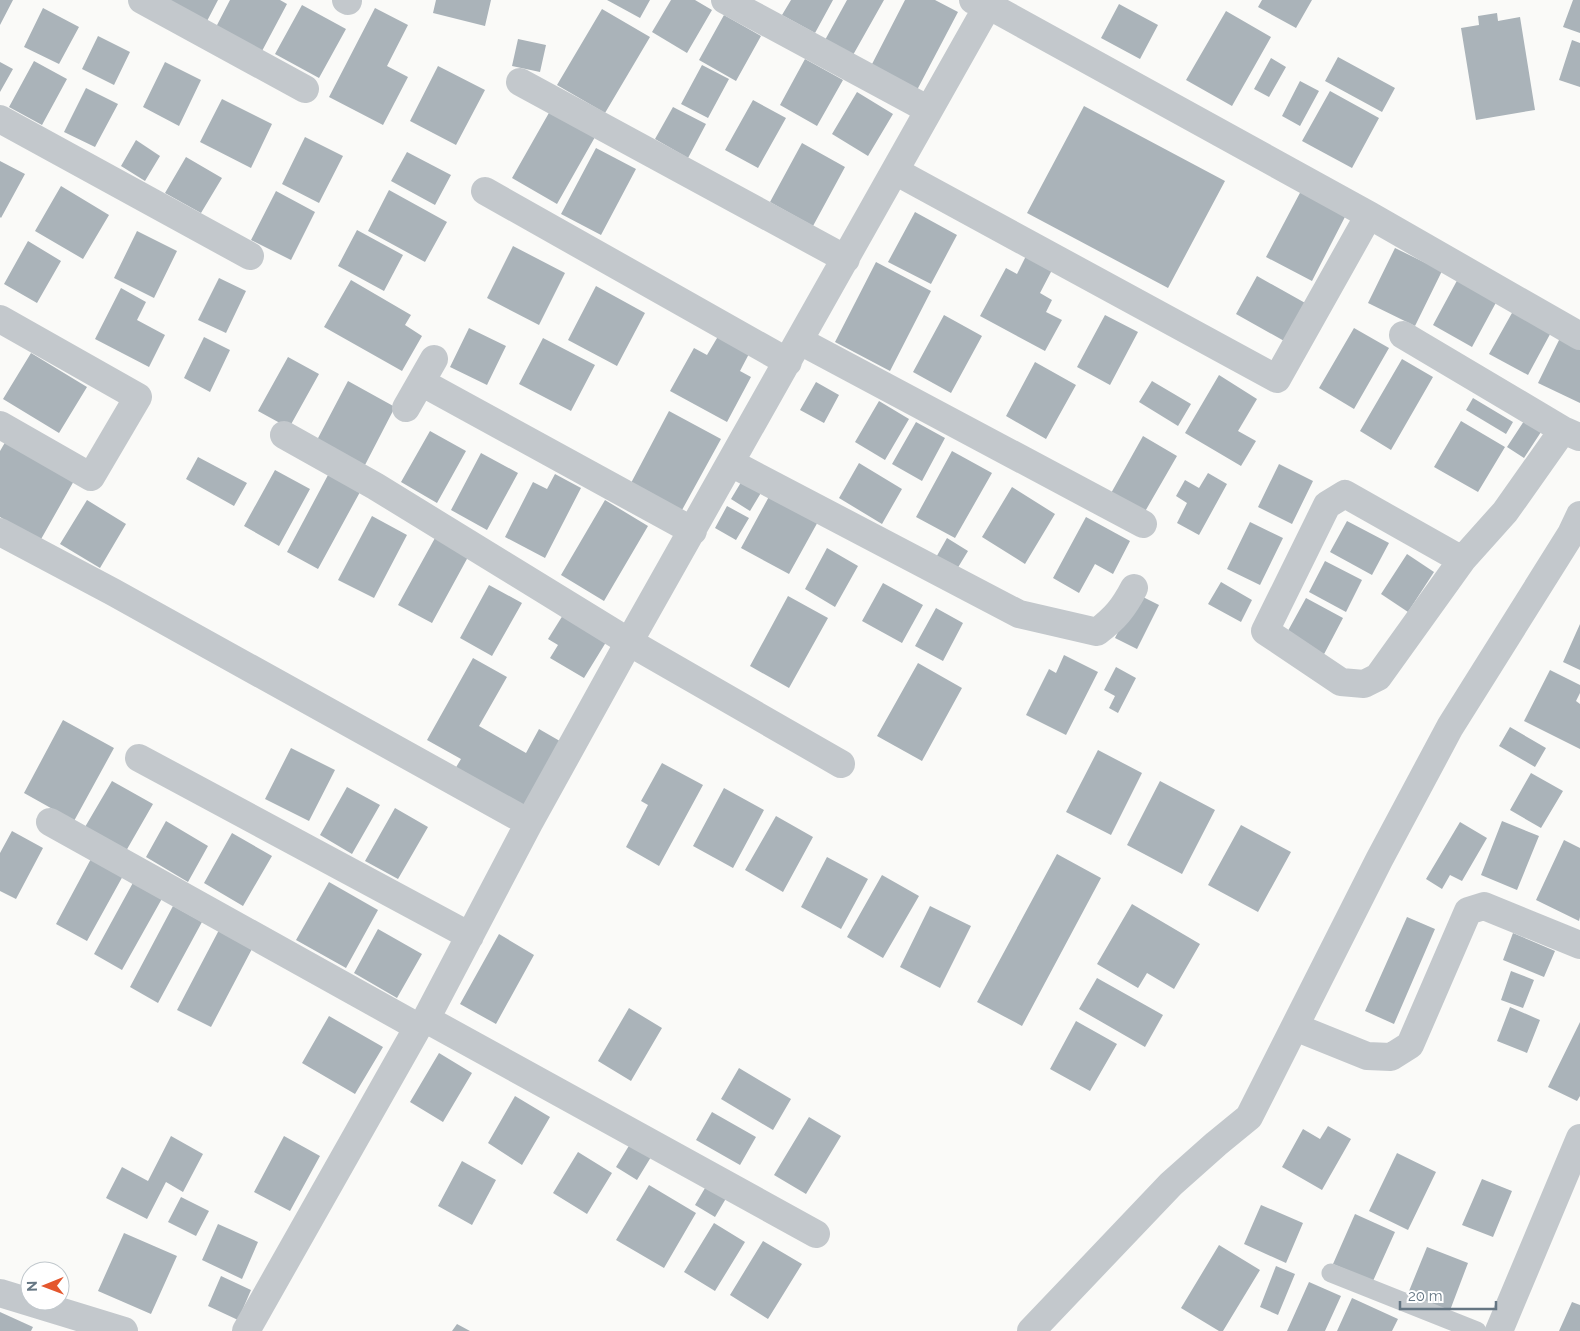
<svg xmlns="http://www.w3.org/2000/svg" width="1580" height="1331" viewBox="0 0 1580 1331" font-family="Raleway,sans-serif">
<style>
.building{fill:#aab3b9}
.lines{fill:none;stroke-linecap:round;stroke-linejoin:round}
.lane{stroke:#c3c8cc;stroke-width:19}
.street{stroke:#c3c8cc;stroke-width:28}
</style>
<rect width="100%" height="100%" fill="#fafaf8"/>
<!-- building -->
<path class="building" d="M0 0H13L0 25Z
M167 0H218L206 23Z
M230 0H280L287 4 262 51 216 27Z
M436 0H491L485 26 433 13Z
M607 0H650L640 18Z
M671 0H695L712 10 687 53 652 32Z
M791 0H833L815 33 782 15Z
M847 0H884L853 55 825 40Z
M905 0H935L958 12 917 90 871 66Z
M1262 0H1312L1296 28 1258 7Z
M1573 0H1580V33L1563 27Z
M1119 4 1158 25 1140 59 1101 38Z
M302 5 346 29 319 78 275 54Z
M43 8 79 27 59 64 24 47Z
M375 8 408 25 387 66 408 77 383 125 329 97Z
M602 9 650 37 605 113 557 85Z
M1226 11 1271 37 1232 106 1186 80Z
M1497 13 1498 21 1520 17 1535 110 1476 120 1461 28 1479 25 1478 16Z
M724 15 761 36 736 81 699 60Z
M98 36 130 52 114 85 82 69Z
M518 39 546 45 540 72 512 66Z
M1572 40 1580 43V87L1559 80Z
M1338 57 1395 88 1382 112 1325 81Z
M1271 58 1286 67 1269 97 1254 89Z
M805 59 843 80 817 126 780 105Z
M34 61 67 79 42 125 9 107Z
M0 62 13 69 0 92Z
M165 62 201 80 179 126 143 107Z
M702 65 729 79 708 118 681 104Z
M438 66 485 90 456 145 410 121Z
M1300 81 1319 91 1300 126 1282 116Z
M86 88 118 104 95 147 64 132Z
M1330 91 1379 118 1352 168 1302 141Z
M857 92 893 114 868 156 832 134Z
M222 99 272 124 251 168 200 142Z
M753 100 786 118 758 168 725 150Z
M1084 106 1225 181 1168 288 1027 213Z
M673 107 706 124 688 158 655 139Z
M550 111 595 137 557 204 512 178Z
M305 137 343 156 319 203 282 184Z
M136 140 160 156 145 181 121 166Z
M802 143 845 167 813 226 770 202Z
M596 148 636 169 601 235 561 214Z
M407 152 451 175 435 205 391 181Z
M186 157 222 178 201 213 165 193Z
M0 161 25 174 1 218 0 217Z
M61 186 109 215 83 259 35 231Z
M1302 189 1347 213 1312 281 1266 257Z
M389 190 447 222 425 262 368 231Z
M276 191 315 212 291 260 251 240Z
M915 212 957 235 931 284 888 262Z
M357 230 403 255 384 291 338 266Z
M137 231 177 251 154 298 114 278Z
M28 241 61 261 37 303 4 284Z
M513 246 565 273 539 325 487 298Z
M1395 248 1442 271 1415 326 1368 303Z
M1026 256 1052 270 1040 293 1052 300 1046 312 1062 320 1045 351 980 316 1006 268 1017 274Z
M876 262 931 291 890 371 835 342Z
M1460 275 1499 297 1472 347 1433 325Z
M1257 276 1307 304 1286 342 1236 314Z
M219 278 246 291 226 333 198 320Z
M351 280 411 315 405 325 422 336 402 371 324 327Z
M596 286 645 313 617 366 568 340Z
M121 288 146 302 137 320 165 335 149 367 95 339Z
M1517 304 1555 325 1528 375 1489 354Z
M944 315 982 336 951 393 913 372Z
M1105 315 1138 332 1110 385 1077 367Z
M469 328 506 346 487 385 450 367Z
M1354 328 1389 348 1354 409 1319 388Z
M720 333 751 350 740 371 751 377 727 422 670 391 694 348 707 355Z
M1561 336 1580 345V403L1538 383Z
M204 337 230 350 210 392 184 378Z
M543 338 595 365 571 411 519 384Z
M31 353 87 387 59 433 3 399Z
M288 357 319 374 289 428 258 411Z
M1402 359 1433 377 1391 450 1360 431Z
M1035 362 1076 385 1046 439 1006 416Z
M1219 375 1257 399 1238 431 1256 441 1241 466 1185 433Z
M348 381 395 407 365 465 317 440Z
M1152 381 1191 404 1178 426 1139 402Z
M816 382 839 395 824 423 800 410Z
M1473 398 1513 422 1506 434 1466 410Z
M879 401 909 419 885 460 855 442Z
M669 411 721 439 682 510 631 483Z
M1461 421 1505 447 1478 492 1434 467Z
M1524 421 1541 432 1524 458 1507 447Z
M916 422 945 438 922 481 892 464Z
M430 431 466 451 437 503 401 482Z
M1143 436 1177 456 1143 515 1110 495Z
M7 439 75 479 40 541 0 517V451Z
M952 451 992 473 955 538 916 517Z
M481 453 518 473 487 530 451 510Z
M198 457 247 483 234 506 186 479Z
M859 463 902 489 882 524 839 498Z
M1279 464 1313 481 1292 524 1258 507Z
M275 470 310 489 279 546 244 526Z
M1208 473 1227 484 1199 535 1177 523 1187 503 1176 496 1185 480 1199 488Z
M555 474 581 488 545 558 505 537 533 482 547 489Z
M746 474 765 486 750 511 731 499Z
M328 475 360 492 318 569 287 552Z
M1012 487 1055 514 1025 564 982 537Z
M772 491 820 518 789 574 741 548Z
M87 500 126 524 100 568 60 544Z
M605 500 648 526 604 601 561 575Z
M727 506 749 518 736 540 715 528Z
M372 516 407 535 374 598 338 580Z
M1086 517 1130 541 1113 574 1095 564 1079 593 1053 578Z
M1347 521 1389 543 1372 575 1330 552Z
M1250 522 1283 538 1260 585 1227 569Z
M435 538 468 557 432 623 398 605Z
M947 538 968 551 954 574 934 561Z
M827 548 858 566 835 607 805 589Z
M1407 554 1434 572 1408 612 1381 594Z
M1325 561 1362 580 1346 612 1309 592Z
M1221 582 1252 600 1241 622 1208 604Z
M883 583 923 605 902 643 862 621Z
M489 585 522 603 492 656 460 638Z
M1137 594 1159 605 1137 649 1115 638Z
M788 596 828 618 789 688 750 666Z
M1306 598 1343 618 1322 658 1284 638Z
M568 607 611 634 584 678 550 658 558 645 548 639Z
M936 608 963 623 943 661 915 646Z
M1580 624V670L1563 662Z
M1064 655 1098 672 1066 735 1026 715 1049 669 1056 673Z
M473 658 507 677 479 726 526 753 539 729 565 744 527 810 455 769 461 759 427 740Z
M918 663 962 688 922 761 877 736Z
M1116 667 1136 678 1118 713 1109 708 1115 696 1104 690Z
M1550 670 1580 685V693L1576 701 1580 704V749L1524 721Z
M63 720 114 748 74 821 24 793Z
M1510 727 1546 748 1535 767 1499 746Z
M291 748 335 770 309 821 265 799Z
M1098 750 1142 773 1111 835 1066 812Z
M662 763 703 785 659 866 626 847 648 805 641 801Z
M1531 773 1563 791 1541 828 1510 810Z
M112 781 153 804 126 851 85 827Z
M1160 781 1215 810 1182 874 1127 845Z
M347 787 380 805 352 854 320 835Z
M724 788 764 810 733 868 693 846Z
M395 808 428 827 398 879 365 861Z
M776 816 813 837 783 892 745 870Z
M166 821 208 846 188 882 146 857Z
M1502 821 1539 836 1517 890 1481 875Z
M1460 822 1487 838 1462 881 1450 875 1442 889 1426 879Z
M1241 825 1291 852 1258 912 1208 885Z
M12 831 43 848 16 899 0 891V853Z
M232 833 272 856 243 906 204 883Z
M1564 840 1580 848V917L1579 921 1536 900Z
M1057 854 1101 878 1022 1026 977 1002Z
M92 857 124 874 87 941 56 924Z
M827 857 868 879 841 929 801 907Z
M882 875 919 896 883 958 847 937Z
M135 879 164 895 122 970 94 954Z
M329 882 378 910 346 968 296 940Z
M1132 904 1200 944 1174 989 1147 973 1138 988 1097 964Z
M173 906 202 922 158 1003 130 987Z
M930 906 971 926 940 988 900 967Z
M1407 917 1435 929 1394 1024 1365 1011Z
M378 929 422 954 397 998 354 973Z
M219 930 253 947 211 1027 177 1010Z
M1513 933 1555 951 1544 977 1503 960Z
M499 934 534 955 496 1024 460 1004Z
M1511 971 1534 980 1523 1008 1501 1000Z
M1097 978 1163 1015 1145 1047 1079 1009Z
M1510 1007 1540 1020 1527 1053 1497 1041Z
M629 1008 662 1028 631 1081 598 1061Z
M329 1016 383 1047 355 1094 302 1063Z
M1076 1021 1117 1044 1090 1091 1050 1069Z
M1580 1022V1096L1577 1101 1548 1087Z
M439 1053 472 1073 443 1122 410 1102Z
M739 1068 791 1099 773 1130 721 1099Z
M515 1096 550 1117 522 1165 488 1143Z
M712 1112 756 1137 740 1165 696 1140Z
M809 1117 841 1136 806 1194 774 1175Z
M1328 1126 1351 1139 1322 1190 1282 1167 1303 1129 1320 1139Z
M171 1136 203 1154 183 1192 166 1182 147 1219 106 1198 122 1167 148 1181Z
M284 1136 320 1156 290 1211 254 1192Z
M630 1144 651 1157 637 1180 616 1167Z
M578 1152 612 1173 587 1214 553 1193Z
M1397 1153 1436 1172 1408 1230 1369 1211Z
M462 1161 496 1180 472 1225 438 1206Z
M1482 1179 1512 1191 1493 1237 1462 1225Z
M708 1183 728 1195 715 1217 695 1205Z
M649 1185 696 1213 664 1268 616 1240Z
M181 1197 209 1211 196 1236 168 1222Z
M1261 1205 1303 1223 1286 1263 1244 1244Z
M1355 1214 1395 1232 1373 1281 1333 1264Z
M714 1223 745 1242 715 1291 684 1272Z
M218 1224 258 1242 242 1279 202 1260Z
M124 1233 177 1256 151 1314 98 1291Z
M763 1241 802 1264 768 1319 730 1295Z
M1219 1245 1260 1270 1223 1331H1219L1181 1308Z
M1427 1247 1468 1263 1449 1313 1407 1296Z
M1276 1266 1295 1274 1278 1315 1260 1307Z
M221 1276 251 1290 238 1320 208 1306Z
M1309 1282 1341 1296 1325 1331H1287Z
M1352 1298 1398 1319 1392 1331H1337Z
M1572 1302 1580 1305V1331H1559Z
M0 1312 33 1327 31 1331H0Z
M457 1324 470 1331H452Z"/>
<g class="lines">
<!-- lane -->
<path class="lane" d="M1331 1273 1477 1331"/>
<!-- street -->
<path class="street" d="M142 0 305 89
M346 0 348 1
M725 0 929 110
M973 0 988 5 1369 215 1580 336
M520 82 846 259
M0 119 250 256
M895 171 1277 379 1369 215
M485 191 788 362
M0 319 138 397 91 477 0 425
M1403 335 1563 430 1579 437
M800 341 1143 524
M421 382 693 531
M406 408 434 359
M284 435 375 486 629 642 841 764
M731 463 1019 614 1097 632C1115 618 1123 609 1134 588
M0 532 113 592 529 823
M1462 560 1345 494 1327 505 1265 631 1341 682 1364 684 1378 677 1462 560 1505 512 1563 430
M139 758 470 936
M50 822 418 1027
M426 1019 816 1234
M1295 1027 1367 1056 1391 1057 1410 1045 1468 911 1484 906 1580 945
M0 1293 124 1331
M246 1331 418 1027 426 1019 529 823 629 642 991 0
M1031 1331 1171 1184 1216 1144 1249 1117 1379 860 1450 727 1571 534 1580 515
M1499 1331 1580 1138"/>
</g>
<!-- north arrow -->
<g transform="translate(45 1286) rotate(269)"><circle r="24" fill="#ffffff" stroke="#c1c8cd"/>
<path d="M0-4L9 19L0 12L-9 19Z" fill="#e4572e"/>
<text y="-8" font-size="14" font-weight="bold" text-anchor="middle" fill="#657683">N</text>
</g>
<!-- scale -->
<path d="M1400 1301v8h96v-8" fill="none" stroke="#657683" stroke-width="2.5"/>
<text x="1408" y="1301" font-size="15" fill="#657683" stroke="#ffffff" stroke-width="4" paint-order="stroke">20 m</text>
</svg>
